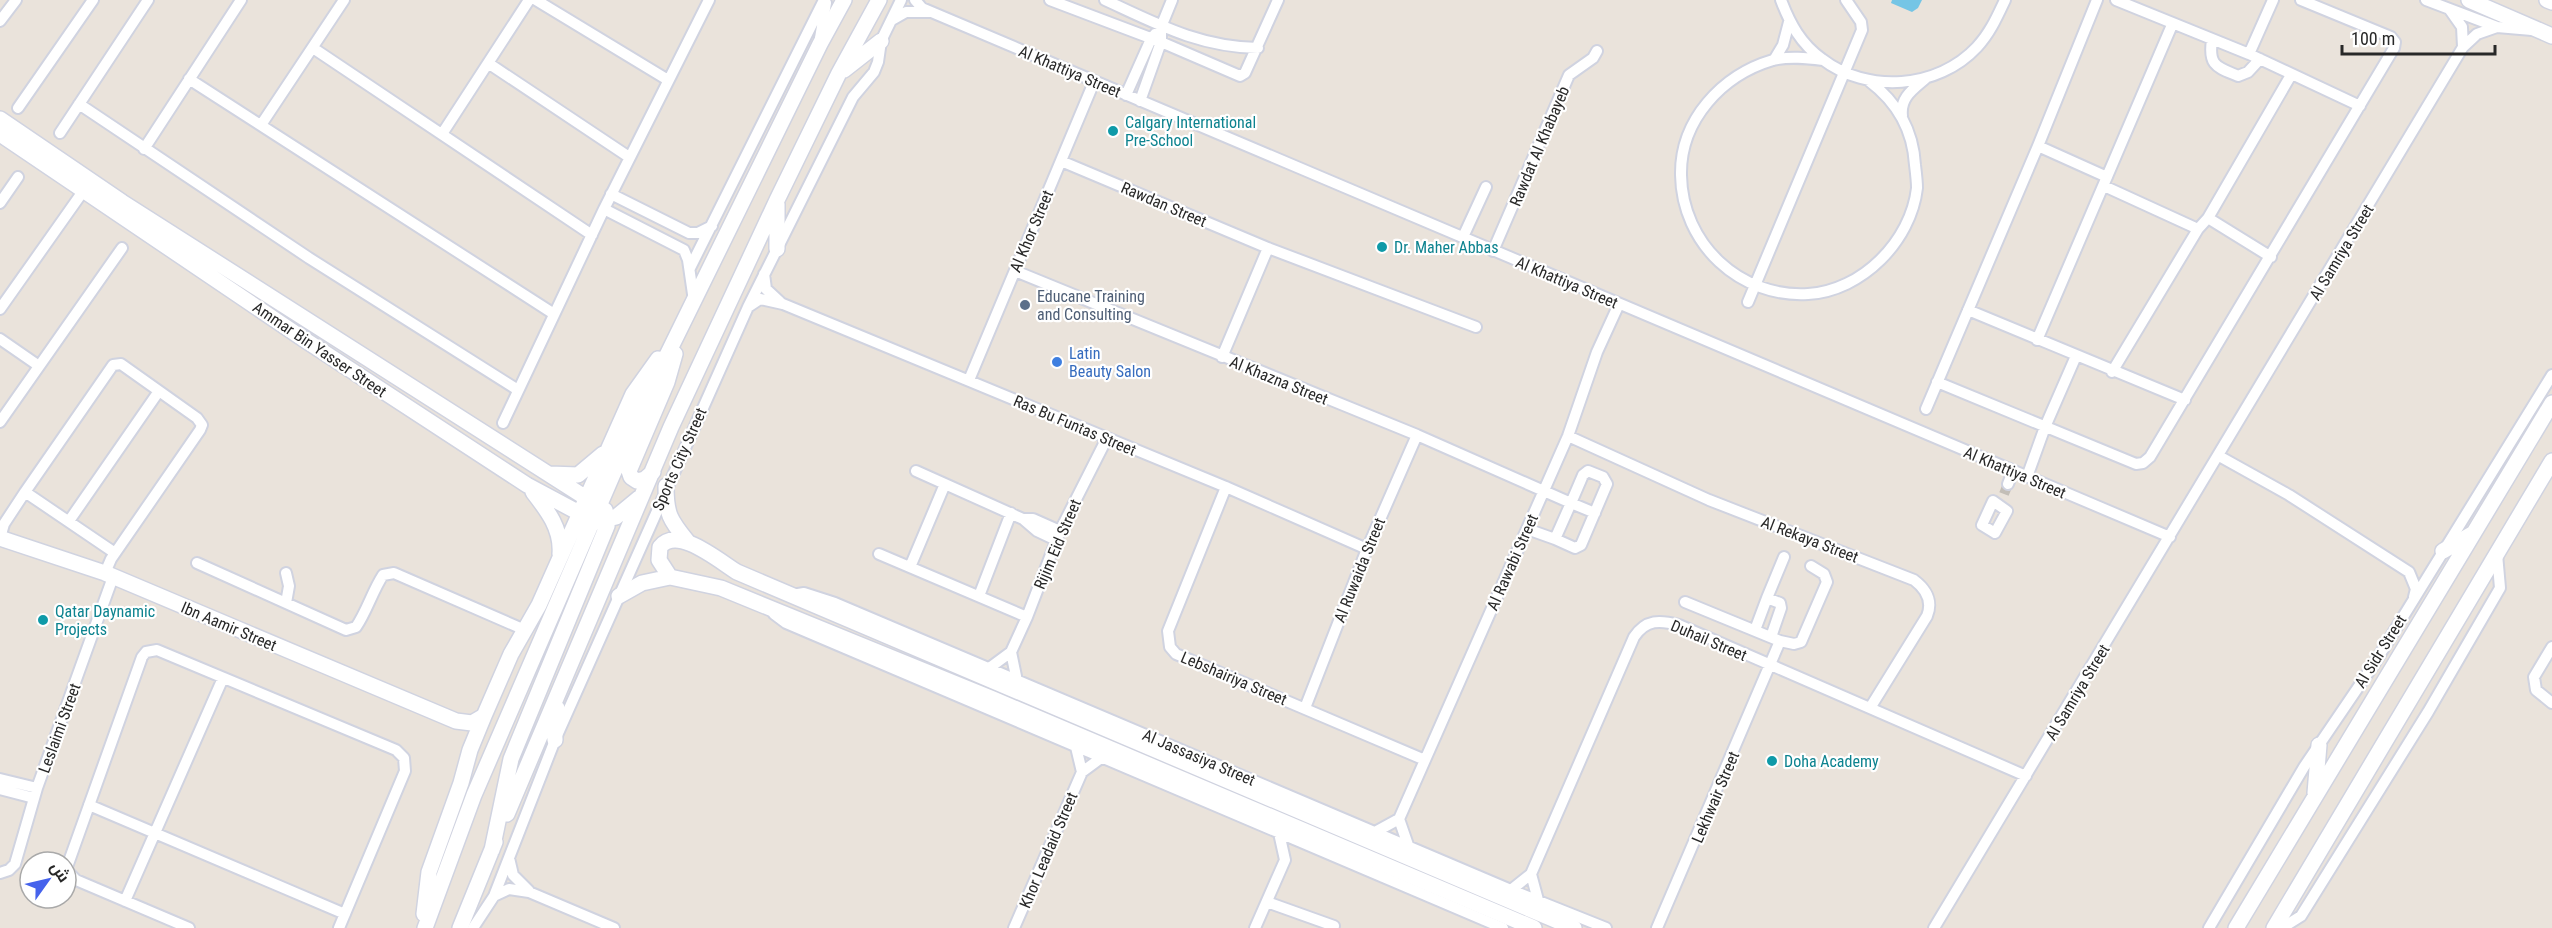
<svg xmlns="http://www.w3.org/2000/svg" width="2552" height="928" viewBox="0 0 2552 928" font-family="'Roboto Condensed',Cairo,sans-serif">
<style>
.water{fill:#75c5e5}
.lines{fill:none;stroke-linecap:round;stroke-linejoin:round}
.street-tunnel{stroke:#c3beb7;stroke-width:10;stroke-dasharray:10 5;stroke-linecap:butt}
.street-casing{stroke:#d0d3e0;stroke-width:14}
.secondary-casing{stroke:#d0d3e0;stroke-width:18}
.street{stroke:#fff;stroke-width:10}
.secondary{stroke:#fff;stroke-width:15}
.culture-dot{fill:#0f9aa8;stroke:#fff;stroke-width:2}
.service-dot{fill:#5c6f8a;stroke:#fff;stroke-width:2}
.shop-dot{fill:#3f7fe0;stroke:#fff;stroke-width:2}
.labels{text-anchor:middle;stroke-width:4.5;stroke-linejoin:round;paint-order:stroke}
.street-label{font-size:16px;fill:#282828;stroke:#fff}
.culture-label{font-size:16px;fill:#0d838f;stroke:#fff;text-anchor:start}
.service-label{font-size:16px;fill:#4e5e75;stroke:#fff;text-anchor:start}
.shop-label{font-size:16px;fill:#366cbe;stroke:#fff;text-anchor:start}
</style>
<rect width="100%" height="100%" fill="#eae3db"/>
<!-- water -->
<path class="water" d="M1892 0H1922L1918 8 1912 12 1891 3Z"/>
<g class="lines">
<!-- street-tunnel -->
<path class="street-tunnel" d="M2004 494 2008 484"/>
<!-- street casing -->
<g class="street-casing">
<path id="street" d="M536 0 668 80
M915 0 922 8 2170 537
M1050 0 1161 42 1240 76 1245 73 1278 0
M1105 0C1157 24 1199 47 1258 48
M1781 0C1790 24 1801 44 1822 59 1867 94 1938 89 1977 47 1990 33 1997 17 2005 0
M2116 0 2249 54 2360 106
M2426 0 2497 27 2532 30
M2450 10 2462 27 2463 47
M892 20 906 12H928
M0 21 16 0
M820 38 826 3
M2212 40C2208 66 2217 67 2238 76L2248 72 2260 59
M313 48 592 235
M2249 54 2273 0
M1774 60 1783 45 1789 22
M1823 60C1807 58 1789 56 1773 60 1722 75 1680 120 1681 175 1682 244 1740 298 1808 294 1862 291 1911 241 1917 188 1917 181 1916 173 1915 165 1913 130 1897 102 1869 81
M488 63 629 157
M189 79 554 314
M1126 95 1151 39 1155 34
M1140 101 1161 42V27L1172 0
M79 104 309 258 518 390
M18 108 93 0
M1902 116C1900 98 1912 90 1925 79
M261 125 344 0
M60 133 148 0
M442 134 529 0
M2038 146 2107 177
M144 149 241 0
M1061 161 1268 248 1476 327
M2104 186 2198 229
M611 194 689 233H698L712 226
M0 203 18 177
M604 209 684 250 688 260 694 301
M2208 218 2271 257
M1463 237 1486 187
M1493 251 1569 75 1593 58 1597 51
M690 268 824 0
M1015 271 1417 435 1571 503 1555 539 1527 529
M764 274 766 289 780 302
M1748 302 1862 30 1861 22 1846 0
M748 307 760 299 783 304 1226 487 1367 549
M0 309 84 190
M1968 310 2185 400
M0 339 39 366
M2037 340 2172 25
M1222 357 1268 248
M2112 372 2198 229 2208 218 2291 75
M969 380 1094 82
M1937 382 2136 464 2143 463 2150 457 2394 48 2395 42 2391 37 2301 0
M1926 409 2038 146 2097 0
M0 422 122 248
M503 423 604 209 709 0
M1568 436 1709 500 1914 580C1926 589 1933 601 1927 616L1870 708
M2219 456 2289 495 2409 572 2416 589 2414 597
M916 471 1023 519H1033L1060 531
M2027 477 2045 427 2076 356
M2008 484 2013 471
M1226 487 1168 631 1170 647 1176 654 1425 760
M25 492 115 553
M1993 501 2007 511 1995 533 1982 525Z
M1023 519 1037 531 1056 540
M69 521 159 391
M0 538 4 524 25 492 113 365 121 364 197 418 202 425 200 430 111 559 105 573
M1555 539 1575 548 1581 545 1607 484 1603 477 1588 471 1583 475 1571 503 1595 513
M879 554 1027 617
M197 563 346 630 356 627C367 611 372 592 383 575L394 573 525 630
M910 567 945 484
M286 573 289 586 286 603
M792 595 804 593 835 603 1511 890 1606 928
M979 596 1011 513
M1767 598 1784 557
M1685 602 1780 641
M774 614 786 623 1503 928
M1755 630 1767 598 1780 603 1781 608 1771 637
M2552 647 2534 677 2536 690 2552 703
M1011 652 1017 681
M988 669 1011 652 1027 617 1060 531 1107 438
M1305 708 1367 549 1417 435
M1076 747 1082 772
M0 779 37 788
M0 789 34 798
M89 805 345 914
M1399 819 1408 845
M1377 831 1399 819 1568 436 1597 352 1619 304
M509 858 513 875 529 891
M0 873 9 870 15 864 37 788 113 577
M1531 874 1538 900
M1511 890 1531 874 1634 637C1646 619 1660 620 1679 625L2026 776
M494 896 509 889 529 892 614 928
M125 901 223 678
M1267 902 1334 926
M189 928 76 880 68 872 67 867 142 657 146 652 157 650 396 750 404 758 405 771 339 928
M473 928 494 896 555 740 748 307 853 97 874 72 878 62 881 41 901 0
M1014 928 1082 772 1101 758
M1255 928 1285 860 1279 833
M1657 928 1780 641 1794 644 1801 642 1827 582 1824 574 1811 566
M1934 928 2463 47 2477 34 2497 27
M2209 928 2304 767 2374 664 2552 375
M2282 928 2301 916 2428 712 2500 588 2497 554"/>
</g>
<!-- secondary casing -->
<g class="secondary-casing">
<path id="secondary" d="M2469 0 2552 36
M2547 0 2552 2
M844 70 881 41
M0 119 122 202 605 510 608 520 607 526 511 759 492 850
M0 134 305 340 527 485 596 522 616 517 639 498
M777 249V204
M653 472 645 479 637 481 631 477 629 471 667 382 675 354
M550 474 578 475 603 454
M666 486C666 514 670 520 687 541
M533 492C547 510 562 529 560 554
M0 538 105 573 456 721 472 723 484 716
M2443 551 2472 534
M670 577 659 560 660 547C677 525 719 561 737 572L1574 928
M619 596 642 583 670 577 721 588 993 699 1534 928
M555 740 554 722 557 708
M2315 793 2319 745
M507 814 671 427 777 200 839 73 879 0
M424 914 429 872 461 783 470 750 484 716 511 654 539 605 633 394 658 359
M425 928 474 795 645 400 820 44 844 0
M460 928 495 842
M2236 928 2552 403
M2274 928 2552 461"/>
</g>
<!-- street -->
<use href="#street" class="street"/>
<!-- secondary -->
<use href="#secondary" class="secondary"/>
</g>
<!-- markers -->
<g class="culture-dot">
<circle cx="1113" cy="131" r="6"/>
<circle cx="1382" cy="247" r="6"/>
<circle cx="43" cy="620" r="6"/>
<circle cx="1772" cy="761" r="6"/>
</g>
<circle class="service-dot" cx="1025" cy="305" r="6"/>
<circle class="shop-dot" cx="1057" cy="362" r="6"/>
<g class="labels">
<!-- street labels -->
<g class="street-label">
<text transform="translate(1070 71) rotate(23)" y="6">Al Khattiya Street</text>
<text transform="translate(1539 146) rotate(-67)" y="6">Rawdat Al Khabayeb</text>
<text transform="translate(1164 204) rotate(23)" y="6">Rawdan Street</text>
<text transform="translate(1031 231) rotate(-67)" y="6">Al Khor Street</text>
<text transform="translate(2341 252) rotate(-59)" y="6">Al Samriya Street</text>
<text transform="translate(1567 282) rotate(23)" y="6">Al Khattiya Street</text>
<text transform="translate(320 349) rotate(34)" y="6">Ammar Bin Yasser Street</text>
<text transform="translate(1279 380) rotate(22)" y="6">Al Khazna Street</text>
<text transform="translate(1075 425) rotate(23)" y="6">Ras Bu Funtas Street</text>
<text transform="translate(679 459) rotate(-66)" y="6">Sports City Street</text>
<text transform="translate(2015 472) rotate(23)" y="6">Al Khattiya Street</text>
<text transform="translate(1810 539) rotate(21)" y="6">Al Rekaya Street</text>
<text transform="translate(1057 544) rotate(-67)" y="6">Rijim Eid Street</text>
<text transform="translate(1512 562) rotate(-66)" y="6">Al Rawabi Street</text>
<text transform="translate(1359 570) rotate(-68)" y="6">Al Ruwaida Street</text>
<text transform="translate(229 626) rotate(23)" y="6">Ibn Aamir Street</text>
<text transform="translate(1709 640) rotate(23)" y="6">Duhail Street</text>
<text transform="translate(2380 651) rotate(-58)" y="6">Al Sidr Street</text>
<text transform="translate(1234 678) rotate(23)" y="6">Lebshairiya Street</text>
<text transform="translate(2077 692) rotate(-59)" y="6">Al Samriya Street</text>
<text transform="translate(59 728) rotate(-70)" y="6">Leslaimi Street</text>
<text transform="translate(1199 757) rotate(23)" y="6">Al Jassasiya Street</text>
<text transform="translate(1715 797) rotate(-67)" y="6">Lekhwair Street</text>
<text transform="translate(1048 850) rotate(-67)" y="6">Khor Leadaid Street</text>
</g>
<!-- culture labels -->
<g class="culture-label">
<text x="1125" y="128">Calgary International<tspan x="1125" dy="18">Pre-School</tspan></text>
<text x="1394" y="253">Dr. Maher Abbas</text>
<text x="55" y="617">Qatar Daynamic<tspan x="55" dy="18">Projects</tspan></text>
<text x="1784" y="767">Doha Academy</text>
</g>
<!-- service labels -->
<g class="service-label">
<text x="1037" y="302">Educane Training<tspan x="1037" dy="18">and Consulting</tspan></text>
</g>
<!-- shop labels -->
<g class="shop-label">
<text x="1069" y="359">Latin<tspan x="1069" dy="18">Beauty Salon</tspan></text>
</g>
</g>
<!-- north arrow -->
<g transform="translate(48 880) rotate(56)"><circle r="28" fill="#ffffff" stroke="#a9a9a9" stroke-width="1.5"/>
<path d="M0-4.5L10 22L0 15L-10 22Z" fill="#4562ec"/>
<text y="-9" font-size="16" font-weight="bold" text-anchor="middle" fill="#282828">ش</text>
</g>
<!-- scale -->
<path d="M2342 45v9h153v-9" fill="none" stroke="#282828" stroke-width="3"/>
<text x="2351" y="45" font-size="18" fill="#282828" stroke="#ffffff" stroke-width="4.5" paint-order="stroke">100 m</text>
</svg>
